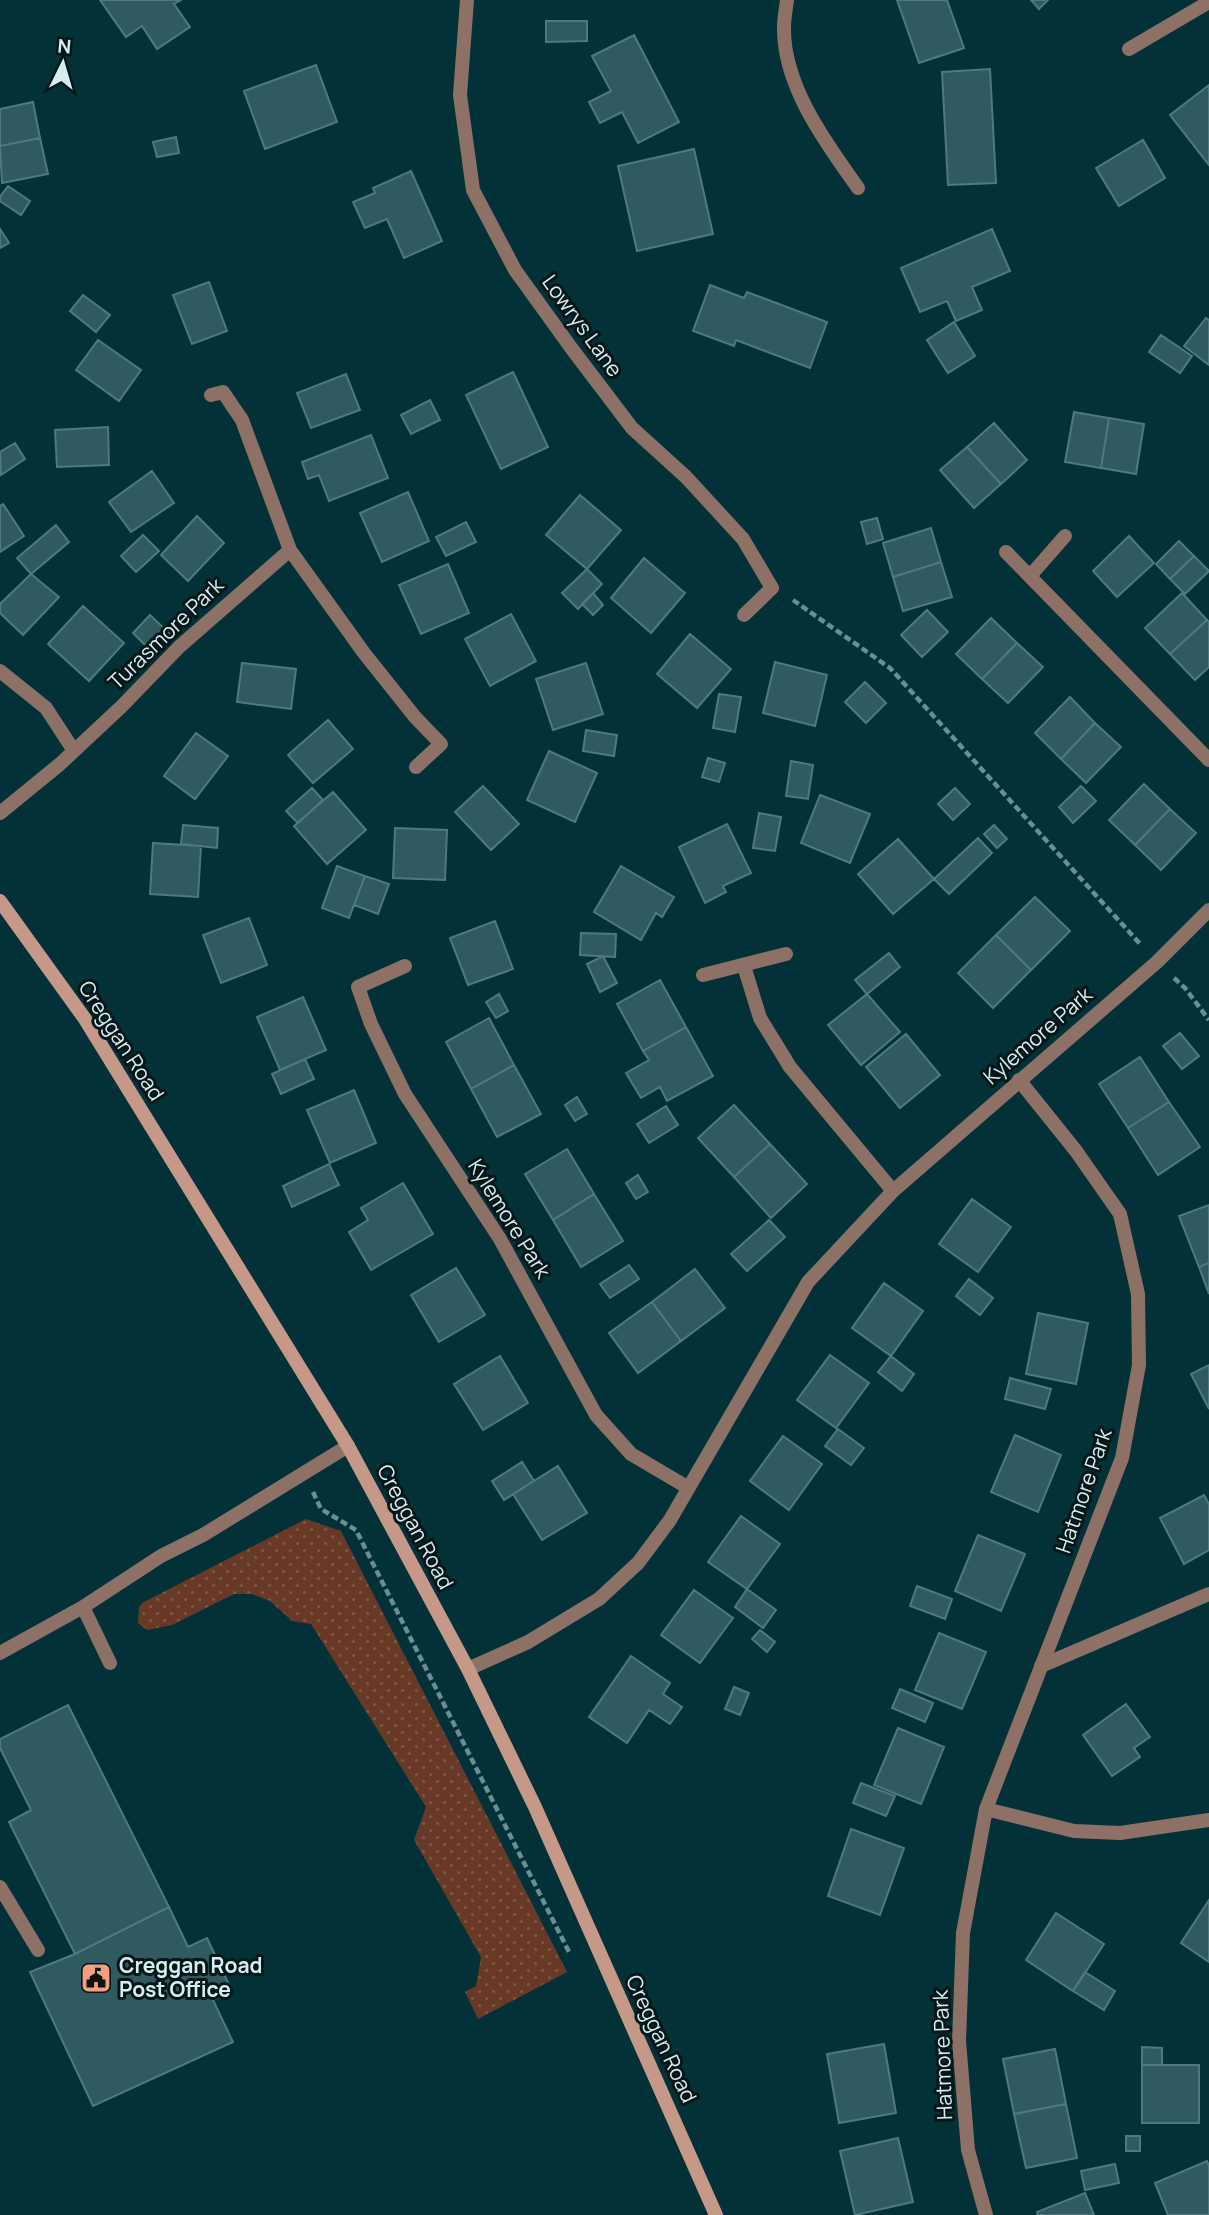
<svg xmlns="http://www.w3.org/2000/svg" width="1209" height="2215" viewBox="0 0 1209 2215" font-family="Manrope,sans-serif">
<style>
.grass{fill:url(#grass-dots)}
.building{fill:#2f5a60;stroke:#4e797f;stroke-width:2}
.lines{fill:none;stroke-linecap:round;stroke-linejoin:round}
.path{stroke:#6b8e92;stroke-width:4.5;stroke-dasharray:7 3.5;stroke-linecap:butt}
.service{stroke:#8d7166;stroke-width:14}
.minor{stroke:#8d7166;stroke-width:14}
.secondary{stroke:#c59887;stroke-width:14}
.labels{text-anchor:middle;stroke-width:6;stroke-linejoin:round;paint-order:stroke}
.street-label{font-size:21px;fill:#d7edf0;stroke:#061719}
.poi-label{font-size:21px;font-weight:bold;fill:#d7edf0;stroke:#061719;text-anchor:start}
</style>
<defs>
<pattern id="grass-dots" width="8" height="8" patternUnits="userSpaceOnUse" patternTransform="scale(1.75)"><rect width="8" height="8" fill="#683927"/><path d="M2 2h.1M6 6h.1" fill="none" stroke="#7d5647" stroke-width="1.8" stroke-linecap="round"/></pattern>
</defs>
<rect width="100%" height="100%" fill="#023238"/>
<!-- grass -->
<path class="grass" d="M306 1519 341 1531 567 1972 478 2019 465 1992 476 1986 481 1957 414 1840 426 1807 311 1624 292 1621 270 1601 252 1594H234L172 1625 147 1630 138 1623 139 1607 142 1603Z"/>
<!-- building -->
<path class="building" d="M100 0H181L174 4 190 27 157 49 142 26 126 37Z
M897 0H947L964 48 919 63Z
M1031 0H1048L1039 9Z
M546 21H587V41L546 42Z
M634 35 679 122 638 143 622 112 600 123 589 102 611 91 592 56Z
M316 65 337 122 265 149 244 91Z
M990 69 996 183 948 185 942 72Z
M1209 85V165L1170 115Z
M33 102 40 138 0 146V109Z
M176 137 179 153 157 157 153 142Z
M40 138 48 174 2 183 0 146Z
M1143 140 1165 178 1119 206 1096 168Z
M694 149 713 234 637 251 618 166Z
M411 171 442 241 404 258 387 219 365 228 353 202 375 193 373 188Z
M8 186 30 201 21 215 0 201V197Z
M0 229 9 243 0 248Z
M992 229 1010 271 972 287 982 310 956 321 947 301 920 312 901 268Z
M209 282 227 331 192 344 173 295Z
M710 285 744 298 747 292 827 322 810 368 736 340 734 346 693 331Z
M83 295 110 315 96 332 70 311Z
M1206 318 1209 320V365L1184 346Z
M954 322 975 356 948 373 927 340Z
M1161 335 1192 356 1180 373 1149 352Z
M98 340 141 370 119 401 76 370Z
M513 372 548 447 501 469 466 395Z
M346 374 360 410 311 428 297 393Z
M430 400 440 420 411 434 401 415Z
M1074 412 1109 418 1101 468 1065 462Z
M1109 418 1144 424 1136 474 1101 468Z
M994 423 1027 460 1001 484 967 447Z
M108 427 109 465 57 467 55 430Z
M371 435 388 478 329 501 319 475 308 479 302 462Z
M15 443 25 459 1 475 0 452Z
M967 447 1001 484 974 508 940 470Z
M152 471 174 503 131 532 109 502Z
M408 492 429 541 382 562 360 513Z
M580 495 621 530 587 569 546 535Z
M3 504 24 536 0 552V506Z
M197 516 224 543 188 581 161 555Z
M877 518 883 539 867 544 861 522Z
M466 522 476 542 446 556 436 537Z
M56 525 69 542 31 574 17 558Z
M931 528 941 562 893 577 883 543Z
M143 535 159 551 136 572 121 556Z
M1129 536 1154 563 1117 597 1093 571Z
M1179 541 1194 556 1170 579 1156 564Z
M1194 556 1209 571 1185 594 1170 579Z
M644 558 685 593 651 633 611 598Z
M941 562 952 597 903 611 893 577Z
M448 564 469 613 421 634 399 585Z
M587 569 602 584 578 609 562 593Z
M31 574 59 597 23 635 0 613V604Z
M593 593 603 605 593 615 582 604Z
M1182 593 1207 620 1170 654 1145 628Z
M83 606 124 643 89 681 48 644Z
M927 610 948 632 922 657 901 635Z
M511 614 536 661 490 686 465 639Z
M150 615 170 634 152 652 133 633Z
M991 618 1017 643 982 679 956 654Z
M1207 620 1209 622V667L1195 680 1170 654Z
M690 634 731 669 697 708 657 674Z
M1017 643 1043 667 1008 703 982 679Z
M775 662 827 675 815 726 763 713Z
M242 663 296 669 291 709 237 702Z
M586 663 603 714 553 730 536 679Z
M865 682 886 703 866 723 845 702Z
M719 694 741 697 735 732 713 728Z
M1070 697 1095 723 1061 759 1035 733Z
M328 720 353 749 313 783 288 755Z
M1095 723 1121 747 1086 783 1061 759Z
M586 730 617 735 614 756 583 751Z
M196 733 228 756 195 799 164 776Z
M549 751 597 773 575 822 527 800Z
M708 758 725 763 719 782 702 777Z
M791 761 813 765 808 799 786 796Z
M1144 784 1170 809 1135 845 1109 820Z
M483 786 519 824 491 850 455 812Z
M1081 786 1096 801 1073 823 1059 807Z
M312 788 323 800 298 823 286 811Z
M955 788 970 804 953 820 938 804Z
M333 792 366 830 327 864 294 826Z
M820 795 870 814 850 863 801 843Z
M1170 809 1196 833 1161 870 1135 845Z
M759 813 781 817 775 851 753 848Z
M727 824 751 873 723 886 726 892 705 903 679 847Z
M183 825 218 828 217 848 181 844Z
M994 825 1007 839 997 848 984 834Z
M395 828 447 830 445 880 393 878Z
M978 838 992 853 949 894 934 879Z
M898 839 934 879 893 914 858 874Z
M153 843 201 846 198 897 150 894Z
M337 866 365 876 349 918 322 908Z
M621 866 674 897 662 917 656 913 641 940 594 912Z
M365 876 389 884 378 914 354 905Z
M1035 897 1070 931 1031 970 996 935Z
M249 918 267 965 221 983 203 935Z
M495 921 513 969 468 985 450 938Z
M581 933 616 934 615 957 580 955Z
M996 935 1031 970 993 1008 958 973Z
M889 953 900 967 867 994 855 980Z
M603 956 617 983 600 992 587 964Z
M660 980 686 1027 643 1051 617 1004Z
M499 994 508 1011 496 1018 486 1002Z
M867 994 900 1032 861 1065 828 1025Z
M303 997 326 1050 280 1070 257 1017Z
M489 1018 514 1065 471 1089 446 1042Z
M686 1027 713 1076 667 1101 660 1087 641 1098 626 1073 649 1060 643 1051Z
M1180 1033 1199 1056 1182 1069 1163 1046Z
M906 1034 940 1075 900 1108 866 1067Z
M1140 1057 1169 1102 1128 1128 1099 1084Z
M305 1059 314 1079 281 1094 272 1074Z
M514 1065 541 1114 497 1137 471 1089Z
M354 1090 376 1143 330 1163 307 1110Z
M577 1097 587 1114 575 1121 565 1105Z
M1169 1102 1200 1147 1158 1175 1128 1128Z
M734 1105 770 1144 734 1177 698 1138Z
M666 1106 678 1125 649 1143 637 1124Z
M770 1144 807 1184 771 1218 734 1177Z
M567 1149 594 1194 553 1220 525 1174Z
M329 1164 339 1185 292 1207 283 1186Z
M638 1175 648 1192 636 1199 626 1183Z
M403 1183 433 1234 371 1270 349 1232 368 1220 361 1208Z
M594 1194 623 1241 581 1267 553 1220Z
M972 1199 1011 1227 978 1272 939 1244Z
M1209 1205V1263L1199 1267 1179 1216Z
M769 1220 785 1237 747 1271 731 1254Z
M1209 1263V1294L1199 1267Z
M629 1265 639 1279 610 1298 600 1284Z
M456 1268 485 1315 439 1342 411 1295Z
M695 1269 725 1308 681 1341 652 1302Z
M969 1279 993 1298 980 1315 956 1296Z
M884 1283 923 1311 891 1356 852 1328Z
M652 1302 681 1341 638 1373 609 1333Z
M1038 1313 1088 1323 1076 1384 1026 1374Z
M830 1355 869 1383 836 1428 797 1400Z
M500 1356 528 1403 483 1430 454 1384Z
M891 1356 914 1374 902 1391 878 1372Z
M1209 1365V1409L1191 1374Z
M1010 1378 1051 1389 1045 1409 1005 1399Z
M838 1429 864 1448 851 1465 825 1446Z
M1015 1435 1061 1455 1038 1512 991 1492Z
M783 1436 822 1464 789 1510 750 1481Z
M522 1462 534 1481 504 1500 492 1481Z
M558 1466 587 1513 542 1540 513 1494Z
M1204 1495 1209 1504V1550L1184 1564 1160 1518Z
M741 1516 780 1544 747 1589 708 1562Z
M978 1535 1025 1554 1001 1611 955 1591Z
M917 1586 952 1599 945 1619 910 1606Z
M747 1589 776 1610 763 1628 735 1607Z
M694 1590 733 1618 700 1663 661 1635Z
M760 1630 775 1642 767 1652 752 1639Z
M939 1633 986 1652 962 1709 915 1690Z
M631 1656 670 1683 663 1694 682 1707 670 1724 649 1710 627 1743 589 1717Z
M734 1687 749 1693 740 1715 725 1709Z
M900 1689 933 1703 925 1722 892 1708Z
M1126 1704 1150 1737 1134 1748 1140 1757 1112 1776 1083 1735Z
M68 1705 169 1907 75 1954 9 1822 31 1810 0 1748V1739Z
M898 1728 944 1747 921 1804 874 1785Z
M861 1783 895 1796 886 1816 853 1803Z
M851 1829 904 1848 880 1915 828 1896Z
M1209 1900V1962L1181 1943Z
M169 1907 188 1947 207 1938 232 1991 213 2000 233 2042 93 2106 30 1972 75 1954Z
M1056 1913 1104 1944 1073 1991 1026 1960Z
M1085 1972 1115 1991 1104 2010 1073 1991Z
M884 2044 896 2113 839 2123 827 2054Z
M1142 2047 1162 2048V2065H1142Z
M1055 2049 1066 2104 1014 2114 1003 2059Z
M1142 2065H1199V2123H1142Z
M1066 2104 1077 2158 1026 2168 1014 2114Z
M1126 2136H1140V2151H1126Z
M898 2138 913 2202 855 2215 840 2151Z
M1207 2161 1209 2166V2215H1168L1155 2183Z
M1115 2164 1119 2183 1085 2190 1081 2171Z
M1085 2193 1094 2215H1038L1037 2212Z"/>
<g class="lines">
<!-- path -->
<path class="path" d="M793 600 890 668 1141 945
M1174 978 1185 988 1209 1020
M313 1492 321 1509 356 1530 570 1954"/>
<!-- service -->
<path class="service" d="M0 1653 83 1607
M110 1663 83 1607 161 1556 203 1535 348 1446
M1041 1666 1209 1594
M0 1887 38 1950"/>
<!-- minor -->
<path class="minor" d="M467 0 460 95 473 190 515 270 572 349 632 428 686 477 743 539 772 588 744 615
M787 0C786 9 784 18 784 27 783 86 826 143 858 188
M1129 49 1209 2
M211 395 223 392 242 420 290 550 364 653 415 717 441 744 416 767
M1006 552 1209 760
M1030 576 1065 536
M0 671 46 708 74 751
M0 813 60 764 122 706 179 647 290 550
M405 966 358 987 371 1024 405 1094 500 1239 596 1415 631 1454 687 1487
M744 966 760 1018 790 1067 893 1191
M703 975 786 954
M468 1669 528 1642 599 1599 638 1563 670 1520 808 1282 893 1191 1157 962 1209 910
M986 1809 1074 1831 1120 1833 1209 1820
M986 2215 968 2150 959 2041 963 1933 986 1809 1122 1458 1139 1365 1138 1294 1120 1214 1076 1151 1019 1080"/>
<!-- secondary -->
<path class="secondary" d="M0 901 85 1019 348 1446 468 1669 535 1807 716 2215"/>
</g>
<!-- icons -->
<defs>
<g id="civic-square" transform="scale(1.575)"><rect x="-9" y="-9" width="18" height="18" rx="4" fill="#f2a080" stroke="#061719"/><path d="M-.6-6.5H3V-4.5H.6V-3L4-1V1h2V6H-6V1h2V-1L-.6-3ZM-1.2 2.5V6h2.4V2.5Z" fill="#111"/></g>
</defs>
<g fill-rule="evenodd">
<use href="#civic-square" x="96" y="1978"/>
</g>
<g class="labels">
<!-- street labels -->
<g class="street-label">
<text transform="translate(582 326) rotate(54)" y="7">Lowrys Lane</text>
<text transform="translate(166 634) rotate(-44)" y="7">Turasmore Park</text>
<text transform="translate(1038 1036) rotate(-41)" y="7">Kylemore Park</text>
<text transform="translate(121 1041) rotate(57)" y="7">Creggan Road</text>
<text transform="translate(509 1219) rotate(58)" y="7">Kylemore Park</text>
<text transform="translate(1084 1491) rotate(-71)" y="7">Hatmore Park</text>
<text transform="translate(415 1527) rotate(62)" y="7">Creggan Road</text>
<text transform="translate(661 2039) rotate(65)" y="7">Creggan Road</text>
<text transform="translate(943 2055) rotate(-92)" y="7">Hatmore Park</text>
</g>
<!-- poi labels -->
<g class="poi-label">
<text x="119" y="1973">Creggan Road<tspan x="119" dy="24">Post Office</tspan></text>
</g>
</g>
<!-- north arrow -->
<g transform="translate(63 63) rotate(5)" stroke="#061719" stroke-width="5" paint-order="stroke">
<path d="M0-5L12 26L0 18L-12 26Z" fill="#d7edf0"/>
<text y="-10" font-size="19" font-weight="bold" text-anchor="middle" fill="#d7edf0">N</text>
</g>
</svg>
